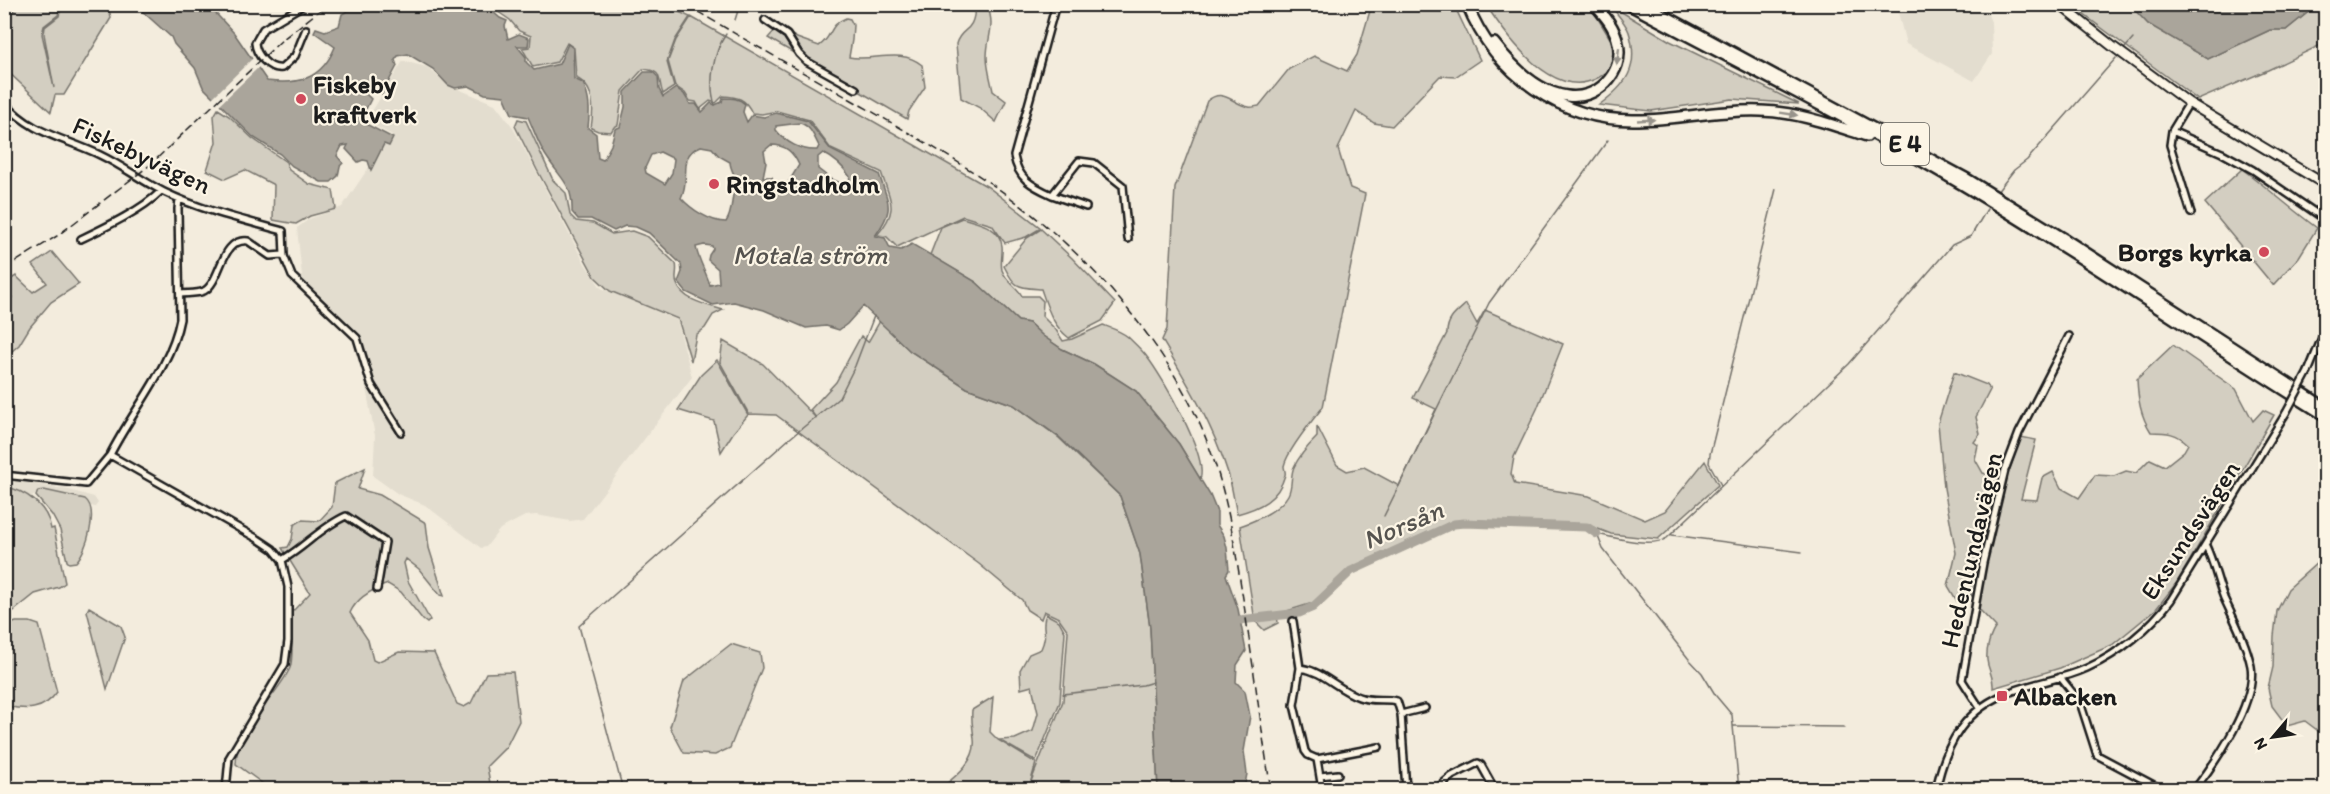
<svg xmlns="http://www.w3.org/2000/svg" width="2330" height="794" viewBox="0 0 2330 794" font-family="Itim,sans-serif">
<style>
.built{fill:#e3ddcf}
.green{fill:#d3cec1;stroke:#78756e;stroke-width:1.5}
.water{fill:#aaa59b;stroke:#716e68;stroke-width:1.5;fill-rule:evenodd}
.pier{fill:#f3ecdd}
.lines{fill:none;stroke-linecap:round;stroke-linejoin:round}
.stream{stroke:#716e68;stroke-width:1.5}
.river{stroke:#aaa59b;stroke-width:9}
.minor-casing{stroke:#1c1c1c;stroke-width:10}
.secondary-casing{stroke:#1c1c1c;stroke-width:12}
.motorway-casing{stroke:#1c1c1c;stroke-width:14}
.minor{stroke:#fcf5e5;stroke-width:5}
.secondary{stroke:#fcf5e5;stroke-width:8}
.motorway{stroke:#fcf5e5;stroke-width:9}
.rail{stroke:#1c1c1c;stroke-width:1.5;stroke-dasharray:9 4.5;stroke-linecap:butt}
.minor-bridge-casing{stroke:#1c1c1c;stroke-width:10;stroke-linecap:butt}
.minor-bridge{stroke:#fcf5e5;stroke-width:5}
.oneway{fill:#97938b}
.poi-dot{fill:#d1495b;stroke:#fcf5e5;stroke-width:2}
.labels{text-anchor:middle;stroke-width:4.5;stroke-linejoin:round;paint-order:stroke}
.shield{fill:#fcf5e5;stroke:#5f5d58;stroke-width:1.5}
.shield-label{font-size:24px;font-weight:bold;fill:#1c1c1c}
.poi-label{font-size:26px;font-weight:bold;fill:#1c1c1c;stroke:#fcf5e5;text-anchor:start}
.street-label{font-size:26px;fill:#1c1c1c;stroke:#fcf5e5}
.water-label{font-size:27px;font-style:italic;fill:#55534f;stroke:#fcf5e5}
</style>
<rect width="100%" height="100%" fill="#f3ecdd"/>
<filter id="ink" filterUnits="userSpaceOnUse"><feTurbulence type="fractalNoise" baseFrequency=".0167" numOctaves="2"/><feDisplacementMap in="SourceGraphic" scale="12" xChannelSelector="R" yChannelSelector="G"/><feConvolveMatrix kernelMatrix="1 2 1 2 8 2 1 2 1" color-interpolation-filters="sRGB"/></filter>
<g filter="url(#ink)">
<!-- built -->
<path class="built" d="M1901 5H1984L1991 22 1992 54 1974 81 1906 44 1898 12Z
M403 61 427 67 448 85 495 104 512 126 585 264 601 288 677 320 692 377 583 519 570 521 536 515 525 516 500 529 486 547 481 548 425 505 398 494 373 476 375 436 363 372 354 342 301 290 303 285 297 228 309 219 342 207 384 145H388L392 135 366 121Z
M4 481 29 483 69 490 94 497 98 503 95 507 91 506 87 500 36 494 31 498 16 490 5 487Z"/>
<!-- green -->
<path class="green" d="M1372 4 1454 5 1480 60 1455 77 1440 76 1392 126 1374 123 1356 111 1338 149 1350 188 1365 194 1323 407C1314 418 1287 452 1284 466 1284 469 1286 472 1285 475 1278 500 1259 508 1237 514 1234 501 1232 486 1228 473 1213 425 1187 382 1162 340L1167 329 1175 188 1207 101C1224 87 1232 104 1249 107 1252 108 1256 106 1259 106L1289 69 1314 56 1347 71 1357 55Z
M18 5H61L58 15 44 26 42 34 54 88 44 34 45 27 59 16 62 5H108L111 18 64 95H55L51 112 5 69V20Z
M488 5H664L690 17 675 40 667 62 674 87 663 94C657 78 664 71 643 69L623 91 618 125 614 127 611 132 598 131 591 128C594 110 595 86 576 78L574 48 567 43 557 62 533 67 522 48 530 47 531 36 519 31 510 20Z
M979 5H987C996 27 987 36 987 57 987 68 991 81 993 91L1006 101 996 122 980 108 961 98 956 44C961 26 974 35 975 6Z
M1486 5H1586L1594 12 1614 45 1611 68C1605 74 1596 80 1587 82 1546 92 1505 34 1486 5Z
M1610 5 1670 41 1799 104 1732 99 1651 111 1599 105C1626 85 1640 68 1629 32 1626 23 1616 13 1610 5Z
M2071 5H2130L2148 24 2208 59 2270 30H2286L2317 5H2325V43L2268 70 2198 100Z
M691 17 988 187 1041 228 1026 237 1005 243 992 225 963 216 897 247 886 236 877 235C899 210 891 202 881 172L831 149 809 120 777 111 762 114 752 113C745 98 738 97 723 96L716 103 710 101 700 109 696 102 690 101 685 93 675 86 668 61 676 40Z
M846 18 850 19 853 25 852 40 849 57C872 62 901 47 922 65L925 87 909 111 907 119 768 38 778 27 797 38 819 46C833 37 828 25 846 18Z
M218 109 229 116 252 138 286 162 289 170 309 184 333 190 336 209 310 216 296 224 273 220 274 185 245 170 225 179 207 170 216 142 214 116Z
M518 119 526 121 553 180 566 193 570 215 576 221 593 223 612 234 632 231 648 237 676 264C678 271 674 278 677 284 683 301 708 305 723 310L713 315 705 328 696 335 691 361 678 319 610 291 595 277 537 170 515 126Z
M2242 169C2268 188 2291 209 2317 228L2299 257 2273 285 2205 203Z
M962 218C978 223 1000 226 1002 246 1003 253 1000 263 1002 270 1006 282 1017 286 1022 296H1038L1043 301 1042 316 1056 330 1063 341 1072 339 1103 325C1111 328 1121 331 1128 337 1134 343 1142 350 1147 357 1162 376 1209 457 1200 479L1179 444 1136 391 1094 364 1062 349 1043 336 1029 323 1018 321 976 282 930 255 941 227Z
M1041 229 1072 258 1115 303 1102 321 1069 338C1052 325 1048 309 1041 289 1017 287 1015 288 1004 266L1027 238Z
M52 252 79 284 51 302 30 327 19 345 5 357V315L12 297 5 293V283L16 276 33 292 47 283 33 265Z
M1466 304 1477 324 1485 310 1563 344 1537 409 1514 457 1511 474 1515 484 1589 496 1645 520 1665 511 1705 461 1718 485 1658 539 1611 534 1588 525 1472 520 1451 522 1351 568 1316 602 1277 614 1278 623 1264 630 1255 621 1240 526C1255 521 1280 510 1288 495 1293 486 1290 475 1294 467 1299 456 1309 445 1317 437V426L1337 465 1347 471 1364 467 1399 486 1436 409 1413 398 1447 333C1447 319 1456 313 1466 304Z
M880 321 910 351 967 388 1014 405 1059 438 1120 496 1140 554 1150 628 1158 789H940C955 777 977 761 974 739 973 728 971 721 972 710L993 697 990 732 998 740 1036 763 1030 784 1063 701 1068 631 1059 618 1044 611 1041 619 1027 610 1022 600 979 564 776 415 749 414 720 362 723 341 763 364 817 419 810 410 836 382 861 336 868 342Z
M2173 345 2236 389 2253 421 2263 410 2274 415 2178 581 2156 609 2112 645 2060 668 1993 688C1994 675 1988 671 1987 660 1986 649 1990 635 1996 627L1979 609 1971 594 1957 601 1948 586 1956 553 1944 488 1938 423 1954 372 1987 385 1990 390 1976 417 1980 434 1974 442 1978 445 1975 459 1983 473 2006 480 2021 437 2036 440 2021 499 2037 500 2042 478 2053 472 2061 488 2079 498 2095 475 2114 476 2126 471 2136 473 2150 459 2165 466 2184 451 2188 444C2177 433 2167 432 2151 432 2140 415 2138 399 2137 379Z
M717 360 748 415 733 433 721 452 714 421 678 410 701 375Z
M365 468 358 489 380 495 426 523 429 548 444 596 440 595 419 569 406 559 404 563 408 581 430 620 427 623 423 620 401 592 388 584C373 589 357 597 350 613L368 640 373 660 377 662 399 652 434 653 457 704 464 707 471 703 486 673 513 672 519 721 506 747 487 766 491 789H270L236 764C236 728 276 699 290 668 294 659 291 624 292 612L310 593 282 548 288 547 292 539 294 525 302 520 319 521 332 507 335 483Z
M5 487C26 490 48 507 51 529L54 528 65 583 59 587 35 594 5 618Z
M44 490 85 499C99 509 87 551 76 562L69 563 67 561 60 530 52 515 36 496 38 491Z
M2325 546V736L2305 721 2287 726 2272 706 2268 688 2273 667 2274 636 2277 611 2288 589 2319 561 2322 549Z
M89 607 121 626 125 637 107 689 87 611Z
M1046 614 1059 621 1065 632 1060 702 1036 761 999 740 1015 739 1033 731 1038 713 1032 686 1021 689 1020 670 1029 654 1041 649C1049 631 1040 627 1046 614Z
M16 622H30L39 625 57 692C43 712 26 710 5 706V626Z
M731 644 760 653 762 668 730 748 715 755 684 753 670 727 684 681Z"/>
<!-- water -->
<path class="water" d="M138 5H208L234 33 267 81C298 85 322 79 335 47L314 32 316 28 325 31 339 26 342 14 358 5H485L500 18 507 21 505 26 508 39 519 34 529 38 528 46H517L526 57V62L534 70 559 64 568 44 573 48 574 79 583 83C590 99 590 111 588 128L596 134 598 158 603 160 611 145 615 129 620 127 625 107V92L644 72H653L658 77 659 89 663 97 676 88 684 94 690 104H696L702 112 711 103 715 105 722 102 723 98C732 98 739 98 745 104L743 112 747 122 752 115 764 117 776 113 808 121 831 150 879 174C889 205 895 208 875 236L885 238 890 248 901 250 912 244 976 282 1018 321 1029 323 1043 336 1062 349 1094 364 1136 391 1179 444 1210 495 1217 512V525L1224 536 1227 548 1229 570 1226 575 1238 609 1246 651 1237 665 1236 682 1245 691 1250 716 1244 751 1247 774 1244 789H1158L1150 628 1140 554 1120 496 1059 437 1014 405 967 388 910 351 863 306 847 324 839 330 826 326 806 328 764 310 734 302 713 305 686 292 678 282 682 272 681 264 649 233 636 227 625 226 614 231 591 219H578L572 212C573 185 562 180 548 159 539 147 534 130 528 117L512 114 504 96 485 94 469 86 455 88 448 85 433 69 408 54 398 56 395 60 397 66 382 94 372 86 366 94 371 99 360 121 393 138 389 146 384 144 371 170 368 161 363 160 358 162 346 149 348 145 342 146 337 156 343 163 340 166 338 176 331 182H321L292 166 280 154 253 137 203 87 195 68 174 44 171 37 142 11ZM800 123C811 126 814 137 819 146L817 150C801 151 785 142 776 130V126ZM771 145C786 145 793 152 799 165L782 193 776 191 772 177H763L766 162 764 151ZM701 146 712 148 719 156 730 162C730 169 735 175 737 182 730 196 734 211 726 222 710 222 691 209 681 198 692 176 676 156 701 146ZM660 152 674 159 672 173 665 184 646 173 645 168 651 155ZM823 153C835 159 843 166 850 177L846 185 831 179 818 169V157ZM704 245 712 246 713 249 709 255 708 260 718 269 719 283 710 285C706 272 698 259 696 247Z
M2130 5H2317L2286 30H2270L2208 59 2148 24Z"/>
<!-- pier -->
<path class="pier" d="M254 57 260 66 217 107 210 100Z"/>
<g class="lines">
<!-- stream -->
<path class="stream" d="M735 20 740 4
M2124 49 2133 39
M715 105C708 83 713 53 726 34
M1997 192 2014 170 2027 160 2116 58
M1721 485 1709 463 1710 454 1776 189
M1384 516 1489 303 1608 140
M1597 534C1614 538 1652 548 1667 538L1849 364 1952 245 1971 236 1987 209
M1597 534 1603 549 1688 658 1702 673 1716 696 1732 715 1739 790
M1672 535 1802 552
M1063 694 1143 685 1153 682
M1734 726 1844 727
M623 790 579 626 789 439 839 398 855 366 874 316"/>
<!-- river -->
<path class="river" d="M1240 620 1299 613 1313 607 1351 571 1454 524 1464 523 1587 527 1597 534"/>
<!-- minor casing -->
<g class="minor-casing">
<path id="minor" d="M305 4 263 29 255 43C256 55 269 70 282 68L295 56 306 29
M765 20 787 35 799 54 806 61 856 89
M4 102C31 134 65 138 100 155 123 166 142 181 164 192 201 210 243 220 283 231L284 256 292 276 357 338 371 384 401 432
M2189 103 2172 131 2170 145 2191 213
M2172 131 2222 153 2253 170 2326 220
M1052 195C1032 186 1018 179 1014 156L1056 4
M179 199 178 209 180 319C171 367 132 411 110 455L258 539 273 549 282 560 288 587V641L285 664 229 758 226 790
M1086 207 1052 195 1079 161 1094 163 1123 186 1128 239
M81 239C106 227 142 210 161 191
M180 294C188 293 197 294 204 291 222 281 220 238 248 241L270 256 283 255
M2308 372 2326 328
M4 475 86 484 110 455
M282 560C305 547 321 527 346 516L385 542 377 589
M1293 621 1300 668 1294 705 1305 751 1308 755 1317 759
M1300 668C1324 671 1336 689 1359 697 1372 702 1385 698 1397 701L1401 714 1406 790
M2060 677 2080 702 2097 755 2163 790
M1980 708 1962 680 1983 563 2005 470 2019 433 2069 336
M1401 714 1425 708
M1317 759 1379 747
M1320 776 1338 774
M1314 790 1321 783 1317 759
M1435 790 1452 776 1478 763 1481 765 1495 790
M1936 790C1946 742 1965 708 2013 691 2037 682 2063 679 2087 668 2120 653 2150 628 2171 600L2286 413
M2194 790C2216 762 2257 702 2251 666 2246 642 2234 620 2224 598 2217 580 2214 563 2206 546"/>
</g>
<!-- secondary casing -->
<g class="secondary-casing">
<path id="secondary" d="M2059 4 2112 46 2189 103 2326 185"/>
</g>
<!-- motorway casing -->
<g class="motorway-casing">
<path id="motorway" d="M1467 4C1495 74 1562 122 1638 120 1679 120 1719 109 1761 111 1798 112 1832 125 1867 136
M1628 4C1740 64 1854 120 1963 185 2086 258 2204 340 2326 416
M1643 4 1967 179 2063 238 2326 408
M1494 43C1511 65 1537 92 1567 96 1596 101 1625 73 1618 43 1615 27 1604 15 1594 4"/>
</g>
<!-- minor -->
<use href="#minor" class="minor"/>
<!-- secondary -->
<use href="#secondary" class="secondary"/>
<!-- motorway -->
<use href="#motorway" class="motorway"/>
<!-- rail -->
<path class="rail" d="M685 4C740 37 795 68 850 99 897 126 945 153 990 183 1083 247 1173 345 1211 452 1227 496 1234 541 1241 586 1252 654 1260 722 1271 790
M4 269 57 236 150 165 283 39 328 4"/>
<!-- minor-bridge casing -->
<g class="minor-bridge-casing">
<path id="minor-bridge" d="M2286 413 2308 372"/>
</g>
<!-- minor-bridge -->
<use href="#minor-bridge" class="minor-bridge"/>
</g>
<!-- one-way arrows -->
<defs><path id="oneway-solid" d="M-6-.8H1V-3.2L6.5 0L1 3.2V.8H-6Z" transform="scale(1.5)"/></defs>
<g class="oneway">
<use href="#oneway-solid" transform="translate(1618 56) rotate(97)"/>
<use href="#oneway-solid" transform="translate(1789 114) rotate(9)"/>
<use href="#oneway-solid" transform="translate(1646 120) rotate(-3)"/>
</g>
</g>
<!-- markers -->
<g class="poi-dot">
<circle cx="301" cy="99" r="6"/>
<circle cx="714" cy="184" r="6"/>
<circle cx="2264" cy="252" r="6"/>
<rect x="1996" y="690" width="12" height="12" rx="3"/>
</g>
<g class="labels">
<!-- shield labels -->
<rect class="shield" x="1881" y="123" width="48" height="42" rx="4.5"/>
<g class="shield-label">
<text x="1905" y="152">E 4</text>
</g>
<!-- poi labels -->
<g class="poi-label">
<text x="313" y="93">Fiskeby<tspan x="313" dy="30">kraftverk</tspan></text>
<text x="726" y="193">Ringstadholm</text>
<text x="2252" y="261" text-anchor="end">Borgs kyrka</text>
<text x="2014" y="705">Albacken</text>
</g>
<!-- street labels -->
<g class="street-label">
<text transform="translate(142 155) rotate(25)" y="9">Fiskebyvägen</text>
<text transform="translate(2190 530) rotate(-57)" y="9">Eksundsvägen</text>
<text transform="translate(1971 550) rotate(-77)" y="9">Hedenlundavägen</text>
</g>
<!-- water labels -->
<g class="water-label">
<text x="810" y="264">Motala ström</text>
<text transform="translate(1403 525) rotate(-23)" y="9">Norsån</text>
</g>
</g>
<!-- margin -->
<rect width="2330" height="794" fill="none" stroke="#fcf5e5" stroke-width="24"/>
<rect x="12" y="12" width="2306" height="770" fill="none" stroke="#1c1c1c" stroke-width="2" filter="url(#ink)"/>
<!-- north arrow -->
<g transform="translate(2273 737) rotate(241)" stroke="#fcf5e5" stroke-width="4.5" paint-order="stroke">
<path d="M0-4.5L10 22L0 15L-10 22Z" fill="#1c1c1c"/>
<text y="-9" font-size="16" font-weight="bold" text-anchor="middle" fill="#1c1c1c">N</text>
</g>
</svg>
